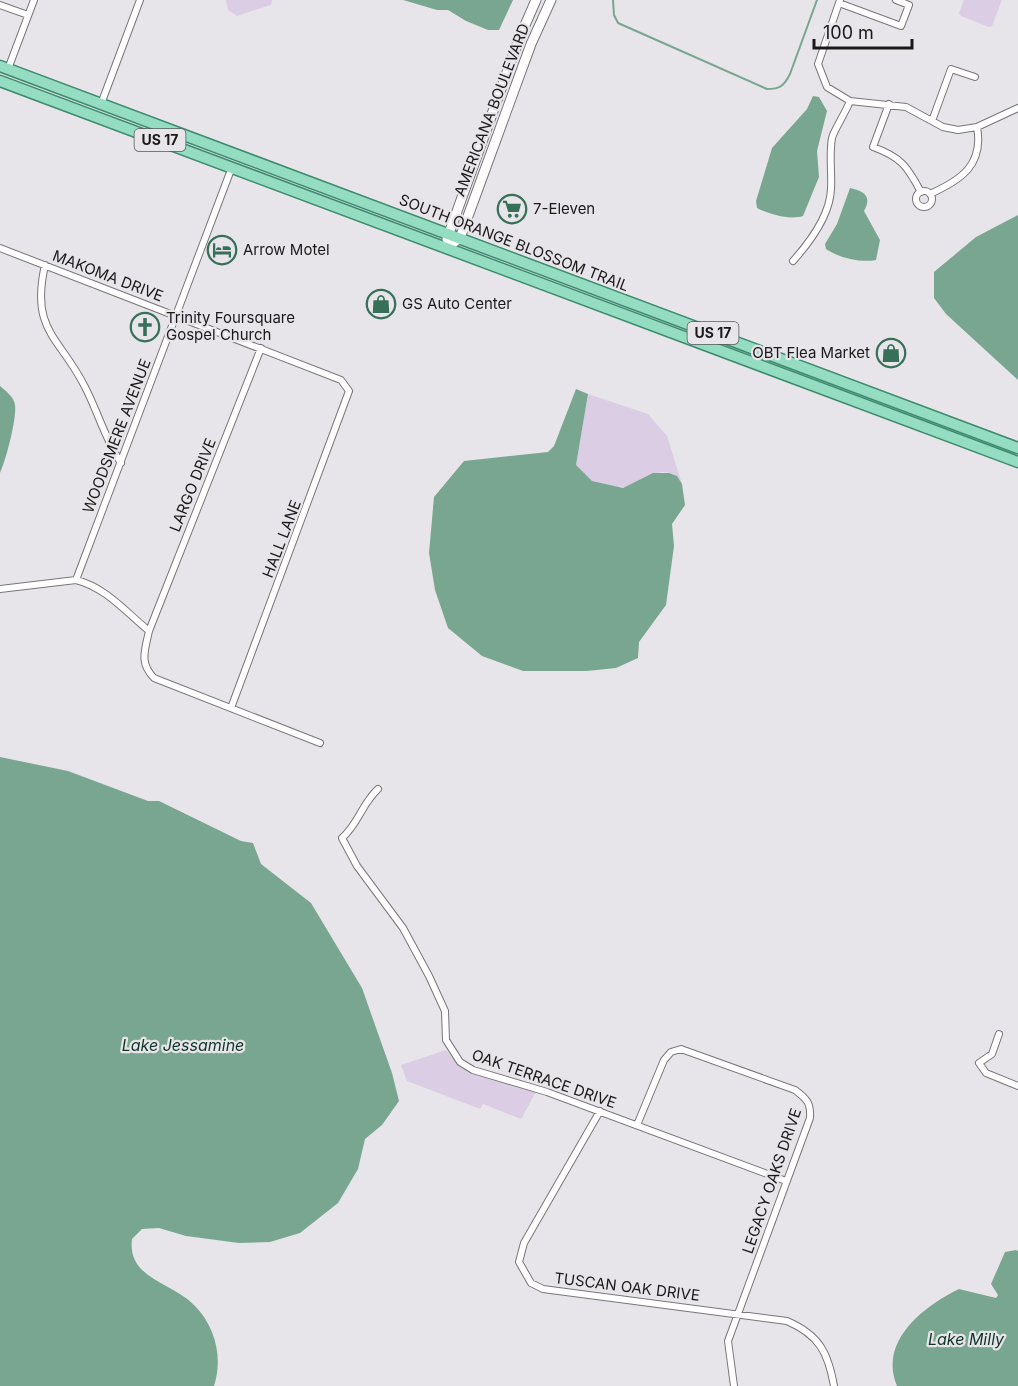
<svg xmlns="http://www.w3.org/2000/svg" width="1018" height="1386" viewBox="0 0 1018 1386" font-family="Inter,sans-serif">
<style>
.green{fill:#dacde4}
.water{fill:#79a691}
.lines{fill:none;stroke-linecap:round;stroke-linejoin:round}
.stream{stroke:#79a691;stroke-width:2}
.street-casing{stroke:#78767a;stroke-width:8}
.secondary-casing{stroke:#78767a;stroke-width:11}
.primary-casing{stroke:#3c8a6d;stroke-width:13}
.street{stroke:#fff;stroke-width:6}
.secondary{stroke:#fff;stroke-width:9}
.primary{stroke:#95ddc2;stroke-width:10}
.labels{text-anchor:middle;stroke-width:4.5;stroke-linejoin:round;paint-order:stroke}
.shield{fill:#e8e5ea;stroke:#585658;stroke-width:1.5}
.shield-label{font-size:14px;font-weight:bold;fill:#1a191a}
.street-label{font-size:15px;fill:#1a191a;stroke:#e8e5ea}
.poi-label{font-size:15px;fill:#1a191a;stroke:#e8e5ea;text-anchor:start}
.water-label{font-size:16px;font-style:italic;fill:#0e3627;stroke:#e8e5ea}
</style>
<rect width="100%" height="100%" fill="#e8e5ea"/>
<!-- green -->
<path class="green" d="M226 0H272L271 5 237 16 228 10Z
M964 0H1002L992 26 989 27 961 16 959 13Z
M588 394 648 414 667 436 682 484C664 458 646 482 625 487 618 488 599 485 592 482 587 479 581 470 576 465Z
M446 1050C467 1078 503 1082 536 1092L521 1119 483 1104 480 1109 407 1081 401 1065Z"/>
<!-- water -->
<path class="water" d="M403 0H513L499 30H488L466 21 448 10H437Z
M813 96 819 97 827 111 817 151 819 177 803 216C789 220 771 215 757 208L756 201 772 148 807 109Z
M850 188C865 191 872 197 864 211L880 240 876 260C861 263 839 258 826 249L825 244 837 224Z
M1018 215V380L946 314 934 298V272L976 237Z
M0 386C6 391 14 397 15 405 17 418 6 460 0 473Z
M576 389 588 394 576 465 592 481 623 488 653 473H669L677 476 682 484 685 505 672 524 674 546 666 605 639 642 638 658 616 668 587 671H523L482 656 448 628 435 590 429 553 434 497 464 461 548 452 554 446Z
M0 757 68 771 148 801H159L241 841 253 843 261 864 311 903 362 988 392 1073 399 1101 382 1125 365 1139 358 1169 338 1203 300 1233 270 1242 239 1243 186 1236 159 1228 142 1229 132 1239C127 1279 172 1282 194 1305 216 1327 223 1358 214 1386H0Z
M1016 1250 1018 1251V1386H897C878 1341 924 1306 959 1289L996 1298 998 1295 991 1284 1005 1252Z"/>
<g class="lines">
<!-- stream -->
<path class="stream" d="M613 0 614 15 618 23 767 89C780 89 784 86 790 74L817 0"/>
<!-- street casing -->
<g class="street-casing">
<path id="street" d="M840 0 818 64 827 87 850 101
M839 3 901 26 909 5 896 0
M0 5 28 15
M8 69 34 0
M101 104 140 0
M889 104 873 147C901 157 907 166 921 192
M932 121 951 69 975 77
M916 199a8 8 0 1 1 16 0a8 8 0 1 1-16 0Z
M930 194C961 180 984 165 977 127
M0 248 341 380 349 391 231 708
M793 261C810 242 830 216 831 189 832 171 829 156 832 138 834 130 846 112 850 101L906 107 943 127 958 130 977 127 1018 108
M45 265C30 331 60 337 85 387 98 412 105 439 121 463
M261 348 149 631C145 650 139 663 154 678L320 743
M76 580 232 167
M0 589 76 580C105 587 126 612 149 631
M378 789C361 805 359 823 342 838L357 866 403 928 429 976 445 1011 446 1040 460 1062 473 1070 547 1092 786 1181
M999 1034 992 1054 979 1063 986 1073 1018 1086
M600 1111 524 1243 519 1262 531 1283 543 1289 787 1321C819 1335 828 1352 834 1386
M637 1125 664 1060 671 1052 681 1049 795 1090C807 1099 811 1103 810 1118L728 1341 734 1386"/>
</g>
<!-- secondary casing -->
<g class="secondary-casing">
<path id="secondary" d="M447 239 519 39 536 0
M446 248 460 238 531 44 551 0"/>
</g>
<!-- primary casing -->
<g class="primary-casing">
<path id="primary" d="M0 66 1018 448
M0 81 1018 462"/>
</g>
<!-- street -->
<use href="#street" class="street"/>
<!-- secondary -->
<use href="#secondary" class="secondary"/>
<!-- primary -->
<use href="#primary" class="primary"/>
</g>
<!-- icons -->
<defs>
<g id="supermarket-ring" transform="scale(1.5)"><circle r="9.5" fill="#e8e5ea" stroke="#377059" stroke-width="1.5"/><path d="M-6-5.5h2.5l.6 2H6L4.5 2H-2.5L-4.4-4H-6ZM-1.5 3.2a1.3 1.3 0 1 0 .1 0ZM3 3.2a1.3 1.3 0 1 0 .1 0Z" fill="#377059"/></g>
<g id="hotel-ring" transform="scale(1.5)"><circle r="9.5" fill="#e8e5ea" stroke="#377059" stroke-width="1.5"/><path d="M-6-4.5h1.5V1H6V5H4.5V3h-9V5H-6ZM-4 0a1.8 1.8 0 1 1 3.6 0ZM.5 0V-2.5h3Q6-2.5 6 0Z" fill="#377059"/></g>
<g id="shop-ring" transform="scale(1.5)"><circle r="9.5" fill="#e8e5ea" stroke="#377059" stroke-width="1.5"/><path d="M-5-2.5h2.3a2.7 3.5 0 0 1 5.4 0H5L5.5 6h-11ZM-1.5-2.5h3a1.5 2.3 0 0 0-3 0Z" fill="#377059"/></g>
<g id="church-ring" transform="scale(1.5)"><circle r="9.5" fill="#e8e5ea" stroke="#377059" stroke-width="1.5"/><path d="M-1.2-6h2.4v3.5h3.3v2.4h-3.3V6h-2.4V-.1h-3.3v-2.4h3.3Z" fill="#377059"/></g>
</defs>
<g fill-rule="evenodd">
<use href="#supermarket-ring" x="512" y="209"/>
<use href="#hotel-ring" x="222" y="250"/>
<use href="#shop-ring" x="381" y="304"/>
<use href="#church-ring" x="145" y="327"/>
<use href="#shop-ring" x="891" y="353"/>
</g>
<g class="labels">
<!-- shield labels -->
<g class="shield">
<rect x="134.5" y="129" width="51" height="22" rx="4.5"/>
<rect x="687.5" y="322" width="51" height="22" rx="4.5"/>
</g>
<g class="shield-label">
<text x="160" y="145">US 17</text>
<text x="713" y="338">US 17</text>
</g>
<!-- street labels -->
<g class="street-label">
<text transform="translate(492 110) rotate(-69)" y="5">AMERICANA BOULEVARD</text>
<text transform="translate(514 243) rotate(21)" y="5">SOUTH ORANGE BLOSSOM TRAIL</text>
<text transform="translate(108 276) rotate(21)" y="5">MAKOMA DRIVE</text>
<text transform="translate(117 436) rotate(-69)" y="5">WOODSMERE AVENUE</text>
<text transform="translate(193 485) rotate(-68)" y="5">LARGO DRIVE</text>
<text transform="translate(282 539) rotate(-69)" y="5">HALL LANE</text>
<text transform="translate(544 1079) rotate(19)" y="5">OAK TERRACE DRIVE</text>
<text transform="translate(772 1181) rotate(-71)" y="5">LEGACY OAKS DRIVE</text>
<text transform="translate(627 1287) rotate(7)" y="5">TUSCAN OAK DRIVE</text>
</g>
<!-- poi labels -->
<g class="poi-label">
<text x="533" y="214">7-Eleven</text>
<text x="243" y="255">Arrow Motel</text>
<text x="402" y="309">GS Auto Center</text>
<text x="166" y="323">Trinity Foursquare<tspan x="166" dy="17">Gospel Church</tspan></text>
<text x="870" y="358" text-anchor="end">OBT Flea Market</text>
</g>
<!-- water labels -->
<g class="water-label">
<text x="183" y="1051">Lake Jessamine</text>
<text x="966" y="1345">Lake Milly</text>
</g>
</g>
<!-- scale -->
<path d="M814 39v9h98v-9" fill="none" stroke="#1a191a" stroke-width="3"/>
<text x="823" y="39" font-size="18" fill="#1a191a" stroke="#e8e5ea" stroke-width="4.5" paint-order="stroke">100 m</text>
</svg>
